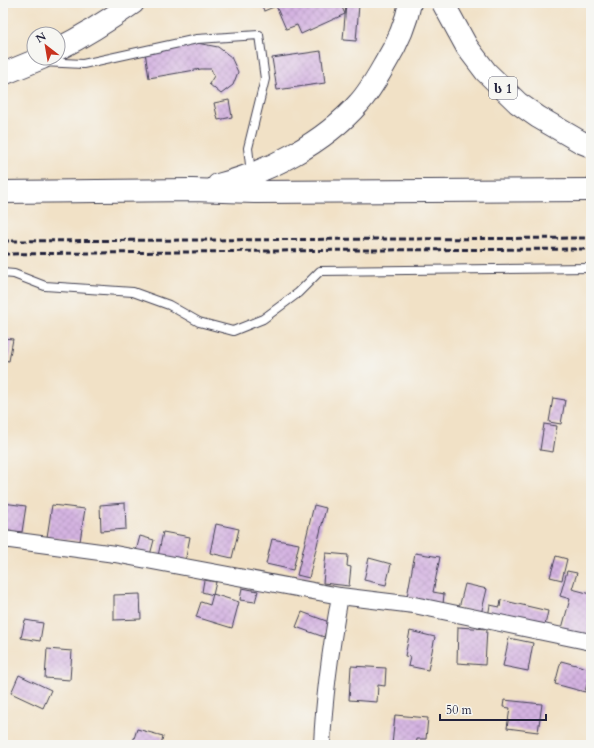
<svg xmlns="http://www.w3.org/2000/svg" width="594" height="748" viewBox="0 0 594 748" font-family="Cardo,'Noto Serif Georgian',serif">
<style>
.building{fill:url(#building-cross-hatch)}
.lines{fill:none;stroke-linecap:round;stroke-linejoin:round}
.service-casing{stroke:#413f50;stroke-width:10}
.minor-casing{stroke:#413f50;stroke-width:18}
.secondary-casing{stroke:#413f50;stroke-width:24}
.motorway-casing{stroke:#413f50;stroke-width:24}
.service{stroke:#fff;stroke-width:8}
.minor{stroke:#fff;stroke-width:16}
.secondary{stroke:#fff;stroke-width:22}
.motorway{stroke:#fff;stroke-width:22}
.rail{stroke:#22223b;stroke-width:3;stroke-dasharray:6 3;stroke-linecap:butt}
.labels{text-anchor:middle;stroke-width:3;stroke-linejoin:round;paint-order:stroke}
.shield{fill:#f6f6f2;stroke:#626272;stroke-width:1}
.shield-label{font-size:13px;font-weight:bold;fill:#22223b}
</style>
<defs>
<pattern id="building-cross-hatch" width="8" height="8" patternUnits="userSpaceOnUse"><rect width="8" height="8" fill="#d4b3e1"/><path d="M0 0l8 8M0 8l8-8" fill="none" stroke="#b69ac2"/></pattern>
</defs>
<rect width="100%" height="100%" fill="#f6f6f2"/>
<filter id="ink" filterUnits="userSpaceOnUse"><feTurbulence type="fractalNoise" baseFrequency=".025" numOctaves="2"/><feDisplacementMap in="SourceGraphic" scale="8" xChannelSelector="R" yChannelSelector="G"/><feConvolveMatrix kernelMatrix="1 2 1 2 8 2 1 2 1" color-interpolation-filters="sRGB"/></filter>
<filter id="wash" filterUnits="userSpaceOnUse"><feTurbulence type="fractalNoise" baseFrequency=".012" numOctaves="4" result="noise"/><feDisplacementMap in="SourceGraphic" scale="16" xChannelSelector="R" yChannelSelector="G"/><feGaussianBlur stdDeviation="0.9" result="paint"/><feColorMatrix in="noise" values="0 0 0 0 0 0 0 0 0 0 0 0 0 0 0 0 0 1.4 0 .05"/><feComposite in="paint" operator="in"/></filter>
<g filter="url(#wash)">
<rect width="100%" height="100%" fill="#f1e1c6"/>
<g id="blocks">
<!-- building -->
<path class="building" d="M261 3H344L341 5 345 14 301 34 297 25 286 29 276 6 264 11Z
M346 4 359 5 356 41 343 40Z
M197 43 218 47 231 57 238 72 233 85 221 94 209 84 214 76 211 69H201L149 78 145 52Z
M321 51 325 83 277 90 272 58Z
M229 100 232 117 218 120 214 103Z
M3 338 13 339 9 361 3 360Z
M553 398 565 400 561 424 549 422Z
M544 424 557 426 553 452 540 450Z
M3 503 26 506 22 532 3 529Z
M125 503 126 529 101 531 100 505Z
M52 505 85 509 80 541 47 537Z
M314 505 326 508 309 578 297 575Z
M216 524 239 529 232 558 210 553Z
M163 532 190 537 185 562 158 556Z
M140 536 154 540 150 555 136 551Z
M272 539 299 544 293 570 266 564Z
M326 553 348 555 347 566 351 567 349 586 323 583Z
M415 553 440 557 433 592 444 594 443 604 407 597Z
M556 556 567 559 562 580 550 577Z
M369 558 391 564 386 585 364 580Z
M567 571 577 573 572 589 591 594V621L586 638 561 632 570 599 560 596Z
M204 580 216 582 213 595 202 592Z
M465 584 487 589 481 614 459 608Z
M242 588 258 591 255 602 240 600Z
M140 594 141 619 114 620V595Z
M213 594 239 602 232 628 196 617 201 602 210 605Z
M501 600 548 611 544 630 488 617 490 605 500 607Z
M302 612 329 622 324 637 296 627Z
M25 620 43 623 40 641 21 638Z
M458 627 487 629 485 665 457 663Z
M410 631 435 637 428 670 408 666 410 657 405 656Z
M509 638 533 643 528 671 503 666Z
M47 649 72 651 70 680 45 678Z
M561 661 591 669 585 692 555 684Z
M351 666 386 668 385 686 378 685 377 702 349 700Z
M19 675 51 690 43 708 11 693Z
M504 700 542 704 538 732 507 728 510 708 503 707Z
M395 715 428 718 426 739H417L416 745H392Z
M137 729 163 736 161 745H132Z"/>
</g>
</g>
<g filter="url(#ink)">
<use href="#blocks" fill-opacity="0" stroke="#413f50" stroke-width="1"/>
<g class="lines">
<!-- service casing -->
<g class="service-casing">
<path id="service" d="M42 62 83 64 197 39 259 35 265 79 248 148 251 173
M3 273 14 274 45 286 133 292 169 305 199 322 233 331 263 319 298 293 320 271 591 268"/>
</g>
<!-- minor casing -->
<g class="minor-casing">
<path id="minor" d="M3 539 115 554 340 596 414 605 591 642
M322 745C324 695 331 646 340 596"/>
</g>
<!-- secondary casing -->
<g class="secondary-casing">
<path id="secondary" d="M58 49C84 36 109 20 133 3
M3 74 42 58
M218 185C268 172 324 143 359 103 370 91 378 76 386 62 397 44 406 24 410 3
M3 192 192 190 254 192 591 190"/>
</g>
<!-- motorway casing -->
<g class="motorway-casing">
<path id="motorway" d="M443 3 467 47 486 72 518 103 538 117 581 142 591 146"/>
</g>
<!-- service -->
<use href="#service" class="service"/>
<!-- minor -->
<use href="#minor" class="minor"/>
<!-- secondary -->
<use href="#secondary" class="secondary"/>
<!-- motorway -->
<use href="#motorway" class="motorway"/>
<!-- rail -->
<path class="rail" d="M3 241 591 238
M3 254 365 250 591 249"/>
</g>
</g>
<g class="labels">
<!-- shield labels -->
<rect class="shield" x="489" y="77" width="28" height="22" rx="3"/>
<g class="shield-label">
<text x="503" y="93">ს 1</text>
</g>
</g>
<!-- margin -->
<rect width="594" height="748" fill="none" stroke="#f6f6f2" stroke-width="16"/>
<!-- north arrow -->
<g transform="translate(46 46) rotate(329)"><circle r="19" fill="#f6f6f2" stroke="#a1a1a9"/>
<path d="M0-3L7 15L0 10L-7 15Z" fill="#c8321e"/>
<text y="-6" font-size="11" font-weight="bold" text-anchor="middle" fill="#22223b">N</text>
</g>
<!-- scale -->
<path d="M440 714v6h106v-6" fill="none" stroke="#22223b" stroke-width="2"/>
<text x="446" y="714" font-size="12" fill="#22223b" stroke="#f6f6f2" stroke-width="3" paint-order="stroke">50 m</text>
</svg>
